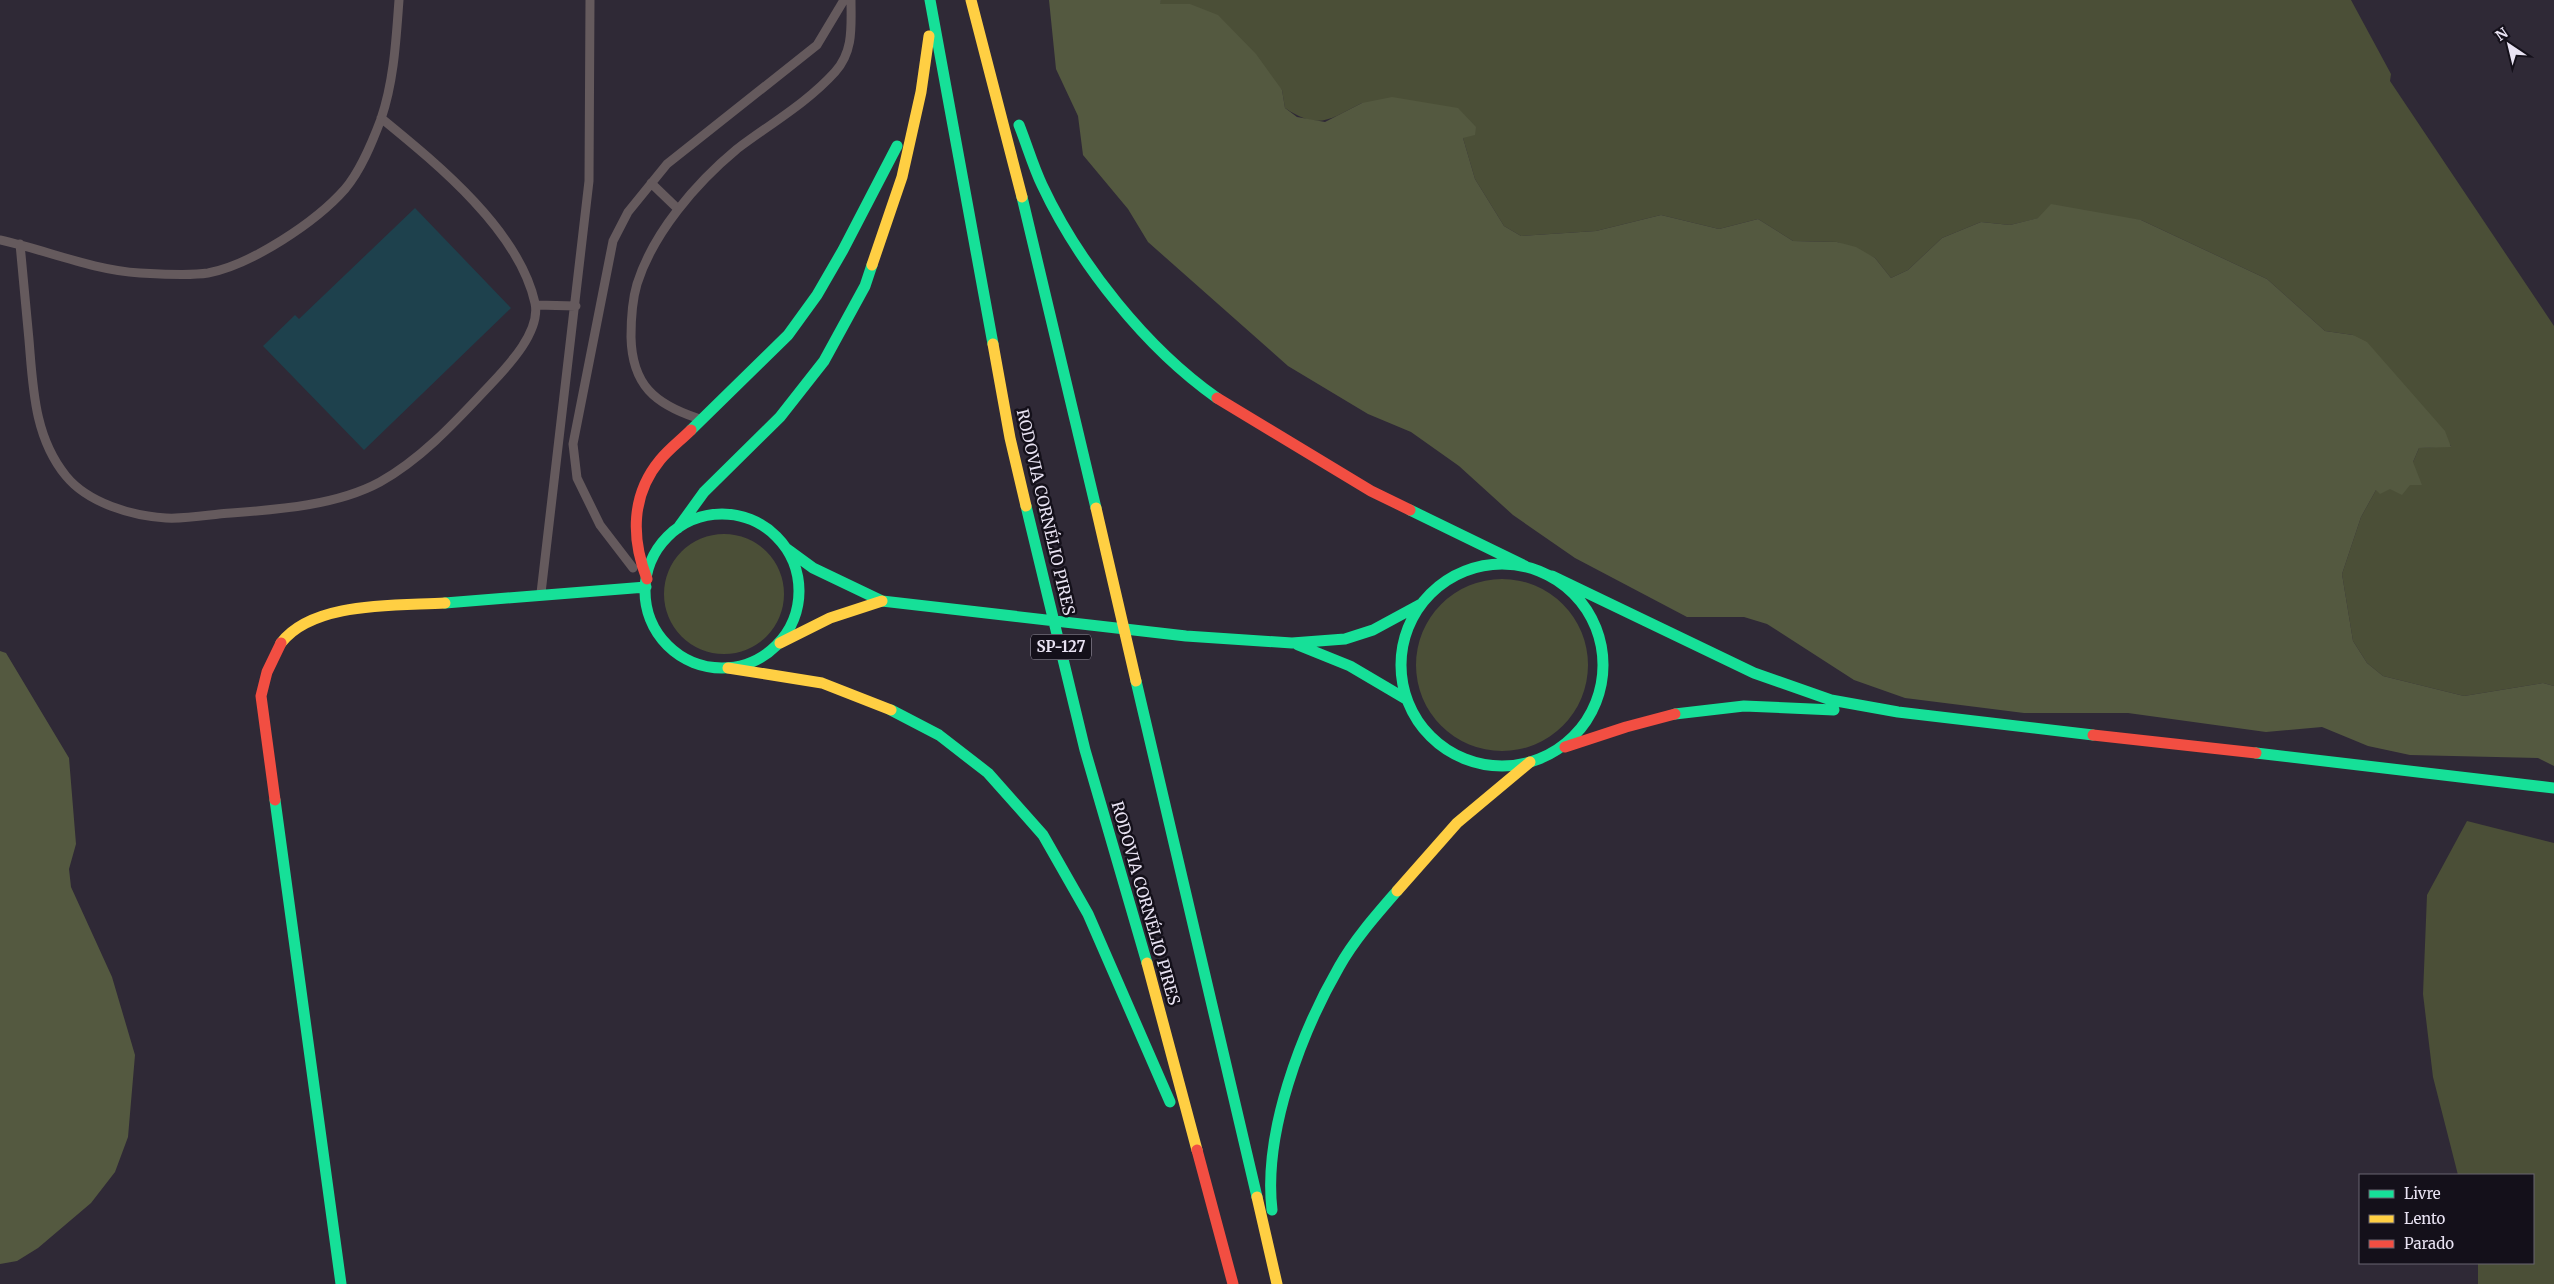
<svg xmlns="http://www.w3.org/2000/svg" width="2554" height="1284" viewBox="0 0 2554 1284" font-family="Merriweather,serif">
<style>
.green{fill:#4b4f37}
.forest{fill:#545940}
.water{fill:#1e414d}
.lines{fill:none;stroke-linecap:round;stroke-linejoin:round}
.lane{stroke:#655a5d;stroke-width:9}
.fast{stroke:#16e098;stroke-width:11}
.slow{stroke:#ffcf43;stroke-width:11}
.jam{stroke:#f24e42;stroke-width:11}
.labels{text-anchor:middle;stroke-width:5;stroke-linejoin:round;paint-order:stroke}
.shield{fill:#14101a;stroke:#a9a4b2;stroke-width:1}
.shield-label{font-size:15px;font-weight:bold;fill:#e9e3f3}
.street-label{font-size:16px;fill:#e9e3f3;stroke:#14101a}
</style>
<rect width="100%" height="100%" fill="#2f2936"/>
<!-- green -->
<path class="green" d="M1161 0H2351L2391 74 2390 81 2554 326V686L2543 683 2464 696 2383 676 2367 663 2353 641 2342 574 2361 517 2376 490 2413 462 2419 448 2451 446 2353 335 2325 331 2267 279 2141 220 2039 218 2010 225 1981 222 1942 238 1908 270 1891 278 1875 258 1837 242 1793 241 1758 219 1719 229 1661 215 1596 231 1521 236 1504 226 1475 179 1463 138 1362 103C1330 119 1319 131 1285 108L1282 90 1159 4Z
M664 594a60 60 0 1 1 120 0a60 60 0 1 1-120 0Z
M1416 665a86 86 0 1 1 172 0a86 86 0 1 1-172 0Z
M2467 821 2554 843V1284H2478V1263H2533V1175H2458L2433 1077 2423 994 2427 895Z"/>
<!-- forest -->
<path class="forest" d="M1049 0H1161L1160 4H1190L1218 15 1256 54 1282 90 1285 108 1297 117 1325 122 1362 103 1392 97 1458 108 1476 127 1475 135 1463 138 1475 179 1504 226 1521 236 1596 231 1661 215 1719 229 1758 219 1793 241 1837 242 1856 247 1875 258 1891 278 1908 270 1942 238 1981 222 2010 225 2038 218 2051 204 2141 220 2267 279 2325 331 2353 335 2367 342 2445 431 2451 447 2419 448 2413 462 2422 485H2410L2402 495 2390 489 2380 494 2376 490 2361 517 2342 574 2353 641 2367 663 2383 676 2464 696 2543 683 2554 686V766L2538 758 2410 755 2368 746 2322 727 2266 732 2128 713H2024L1905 698 1854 680 1767 624 1744 617H1687L1575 558 1513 515 1459 466 1411 432 1368 414 1288 366 1148 242 1128 209 1083 155 1078 116 1056 69Z
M0 651 6 653 69 758 76 844 69 869 71 887 112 977 135 1055 128 1137 115 1172 91 1203 38 1248 17 1261 0 1264Z"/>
<!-- water -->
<path class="water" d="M415 208 511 308 364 450 263 346 295 315 299 319Z"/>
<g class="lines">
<!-- lane -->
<path class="lane" d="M651 183 678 209
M0 240C46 250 92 270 140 273 159 274 189 276 208 273 251 265 316 222 345 189 361 170 372 143 381 119 394 81 396 40 399 0
M20 244C23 276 26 308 29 340 33 387 34 437 66 476 88 503 132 516 166 518 183 519 202 516 219 514 270 510 334 507 380 482 423 458 458 419 491 384 509 365 541 331 535 303 519 230 436 163 381 118
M536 305 576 306
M697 418C655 404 632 385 631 337 631 320 632 301 637 284 653 233 696 183 737 149 770 124 807 103 835 72 854 51 851 26 851 0
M633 568 600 525 577 478 573 444 613 241 628 212 667 164 817 45 844 0
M541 593 589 181 590 0"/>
<!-- fast -->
<path class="fast" d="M930 0 993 344
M1019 125C1027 145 1033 166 1042 185 1079 264 1146 348 1217 398
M1022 197 1096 508
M691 430 788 335 817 295 843 250 897 146
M1026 506 1085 750 1147 963
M1410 510 1525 566
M645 591a77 77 0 1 1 154 0a77 77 0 1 1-154 0Z
M678 528 704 492 780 417 824 361 865 286 872 265
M787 549 813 568 882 601 1186 636 1292 643 1345 639 1373 630 1421 604
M1401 665a101 101 0 1 1 202 0a101 101 0 1 1-202 0Z
M1552 576 1754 673 1831 700 1898 712 2093 735
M445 603 646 587
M1298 645 1350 666 1406 699
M1136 681 1257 1197
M891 710 939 735 988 773 1043 835 1088 914 1170 1102
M1675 714 1744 706 1834 710
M2256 753 2554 788
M275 800 341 1284
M1272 1210C1263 1133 1301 1033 1339 967 1354 940 1377 914 1397 891"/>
<!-- slow -->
<path class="slow" d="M971 0 1022 197
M872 265 902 177 921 92 929 36
M993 344 1010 438 1026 506
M1096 508 1136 681
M281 643C313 601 396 606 445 603
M780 643 830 618 882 601
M728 668 822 683 891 710
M1397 891 1457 823 1530 762
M1147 963 1197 1150
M1257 1197 1277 1284"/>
<!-- jam -->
<path class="jam" d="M1217 398 1371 491 1410 510
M647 579C631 538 631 495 660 460 669 449 681 440 691 430
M2093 735 2256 753
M1565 747 1626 727 1675 714
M275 800 261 696 267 672 281 643
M1197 1150 1233 1284"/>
</g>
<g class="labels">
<!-- shield labels -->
<rect class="shield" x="1031" y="634.5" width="60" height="25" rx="4"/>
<g class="shield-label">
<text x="1061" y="652">SP-127</text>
</g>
<!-- street labels -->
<g class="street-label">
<text transform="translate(1046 512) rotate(77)" y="6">RODOVIA CORNÉLIO PIRES</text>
<text transform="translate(1146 903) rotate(74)" y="6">RODOVIA CORNÉLIO PIRES</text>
</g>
</g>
<!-- legend -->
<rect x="2359" y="1174" width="175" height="90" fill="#14101a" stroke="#696471"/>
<rect x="2369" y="1190" width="25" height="8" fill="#16e098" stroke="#696471"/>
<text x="2404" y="1199" font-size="15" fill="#e9e3f3">Livre</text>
<rect x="2369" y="1215" width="25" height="8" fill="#ffcf43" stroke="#696471"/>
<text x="2404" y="1224" font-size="15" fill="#e9e3f3">Lento</text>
<rect x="2369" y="1240" width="25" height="8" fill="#f24e42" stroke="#696471"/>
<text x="2404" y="1249" font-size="15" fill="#e9e3f3">Parado</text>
<!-- north arrow -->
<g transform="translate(2509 45) rotate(325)" stroke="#14101a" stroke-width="4" paint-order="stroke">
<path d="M0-4L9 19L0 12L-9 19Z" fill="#e9e3f3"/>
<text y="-8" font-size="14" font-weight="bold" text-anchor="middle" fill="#e9e3f3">N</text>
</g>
</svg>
